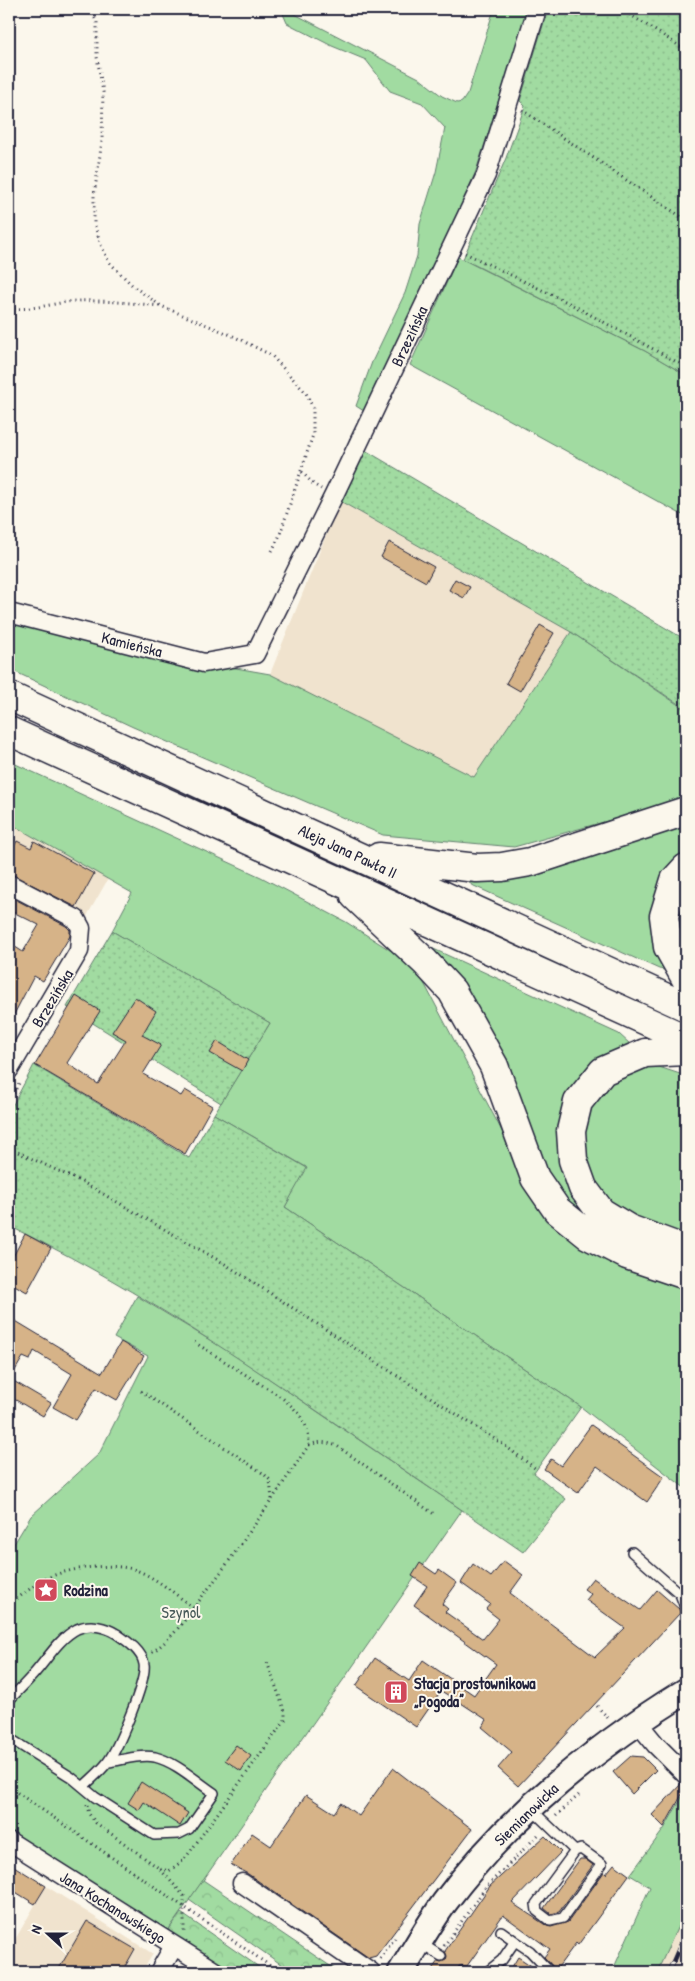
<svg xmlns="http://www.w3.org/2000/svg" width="695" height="1981" viewBox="0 0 695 1981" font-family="'Patrick Hand',sans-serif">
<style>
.built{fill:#f0e3ce}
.green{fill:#a1dba1;stroke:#627e6e}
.forest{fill:url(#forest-crowns);stroke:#627e6e}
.garden{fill:url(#garden-dots);stroke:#627e6e}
.building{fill:#d6b388;stroke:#22223b}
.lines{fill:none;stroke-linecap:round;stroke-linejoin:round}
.service-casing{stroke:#22223b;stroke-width:12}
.minor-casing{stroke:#22223b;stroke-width:21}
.secondary-casing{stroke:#22223b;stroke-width:29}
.primary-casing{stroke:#22223b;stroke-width:31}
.path{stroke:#22223b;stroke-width:3;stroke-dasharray:1 4;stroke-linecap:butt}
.service{stroke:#fbf7ec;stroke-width:9}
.minor{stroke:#fbf7ec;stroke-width:18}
.secondary{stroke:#fbf7ec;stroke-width:25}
.primary{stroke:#fbf7ec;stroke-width:28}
.rail-casing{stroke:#22223b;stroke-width:5.5}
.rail{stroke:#fbf7ec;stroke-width:4;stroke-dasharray:11;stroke-linecap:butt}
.labels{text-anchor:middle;stroke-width:4;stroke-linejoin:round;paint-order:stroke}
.street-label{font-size:16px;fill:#22223b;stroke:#fbf7ec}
.poi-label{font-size:16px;font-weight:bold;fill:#22223b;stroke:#fbf7ec;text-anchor:start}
.park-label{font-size:16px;fill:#485a5a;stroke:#fbf7ec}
</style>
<defs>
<pattern id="forest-crowns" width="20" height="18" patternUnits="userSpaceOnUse" patternTransform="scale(1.25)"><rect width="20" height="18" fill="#a1dba1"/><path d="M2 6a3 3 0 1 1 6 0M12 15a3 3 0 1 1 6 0" fill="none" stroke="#8abc8c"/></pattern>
<pattern id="garden-dots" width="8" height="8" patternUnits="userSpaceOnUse" patternTransform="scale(1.25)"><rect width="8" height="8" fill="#a1dba1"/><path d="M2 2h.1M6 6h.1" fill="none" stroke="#8abc8c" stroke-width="1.8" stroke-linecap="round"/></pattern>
</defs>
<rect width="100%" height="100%" fill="#fbf7ec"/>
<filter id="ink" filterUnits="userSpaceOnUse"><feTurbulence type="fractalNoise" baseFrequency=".02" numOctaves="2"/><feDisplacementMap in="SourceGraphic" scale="10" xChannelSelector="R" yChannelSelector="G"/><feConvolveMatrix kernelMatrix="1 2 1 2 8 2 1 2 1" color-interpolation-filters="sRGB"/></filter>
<g filter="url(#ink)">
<!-- built -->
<path class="built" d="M340 501 571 632 474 777 387 735 270 674Z
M9 823 108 879 83 923 9 882Z
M46 1886 153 1954 142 1972H9L16 1960 9 1956V1950Z
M686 1896V1968L685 1972H650Z"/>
<!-- green -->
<path class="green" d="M281 9H285L419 78 442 96 457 103 462 102 468 93 494 9H528L476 171 444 245 367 413 356 406 372 362 405 293 417 256 420 224 436 172 445 128 422 103 390 91 366 60 332 46 287 23Z
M458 257 645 351 686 375V517L410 365Z
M9 622 77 640 270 674 474 777 571 632 686 710V799L514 847 383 835 133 727 9 669Z
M9 761 261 877 346 922 415 966 533 1190 560 1233 686 1283V1489L581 1407 285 1207 306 1167 214 1114 270 1023 112 931 132 893 9 823Z
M198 796 686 1018V1027L194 802Z
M686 824V858L670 971 659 969 474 886 463 879Z
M686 878V962L673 941Z
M427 946 619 1034 630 1044V1046L611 1054 566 1172 686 1267 574 1211 551 1182Z
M644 1062 686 1076V1243L654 1231 599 1197 579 1134 598 1088Z
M137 1296 233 1354 462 1510 167 1932 9 1831V1552L31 1516 99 1454 148 1356 114 1338Z
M686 1790V1909L657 1972H612L650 1887 630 1875 664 1829Z"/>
<!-- forest -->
<path class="forest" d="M203 1880 339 1972H292L189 1900Z
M181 1913 266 1972H230L167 1932Z"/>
<!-- garden -->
<path class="garden" d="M548 9H686V375L645 351 463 259 506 158 525 106 520 101Z
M365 450 686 640V709L571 632 340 501Z
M112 931 270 1023 221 1103 67 1007Z
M34 1065 189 1158 214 1114 307 1168 285 1207 581 1407 534 1473 566 1499 523 1552C458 1507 392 1462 326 1417 224 1348 120 1279 9 1226V1112Z"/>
<!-- building -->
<path class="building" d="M389 542 434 567 426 582 381 557Z
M455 579 470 587 464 598 449 590Z
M540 625 554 633 520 691 506 683Z
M17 841 31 848 34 841 94 874 76 907 9 873V856Z
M9 896 66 926 70 930V936L43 981 34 976 9 1024V943L23 952 39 925 9 910Z
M76 996 100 1011 67 1063 98 1084 126 1040 112 1032 135 997 156 1011 142 1035 161 1045 143 1074 181 1096 185 1090 212 1106 185 1154 35 1065Z
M217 1041 248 1060 242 1071 210 1053Z
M25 1234 51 1248 27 1292 9 1282V1264Z
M9 1317 102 1373 121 1342 144 1356 117 1400 96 1388 76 1420 53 1407 72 1374 34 1351 30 1360 23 1357 10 1379 51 1403 43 1416 9 1396Z
M591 1425 664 1477 647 1502 597 1466 578 1493 544 1469 551 1459 561 1466Z
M504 1561 523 1575 510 1593 595 1657 625 1628 586 1600 591 1594 584 1589 593 1578 640 1610 657 1590 679 1609 680 1613 518 1786 498 1768 512 1752 482 1727 487 1720 461 1703 441 1691 416 1727 356 1686 375 1658 409 1681 423 1660 474 1695 496 1664 414 1605 427 1586 412 1576 420 1563 436 1574 439 1570 457 1583 442 1604 448 1609 445 1612 483 1639 499 1619 486 1609 490 1604 461 1583 473 1564 491 1577Z
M236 1745 251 1756 241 1771 225 1760Z
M631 1756 643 1757 656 1770 632 1794 613 1772Z
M393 1768 472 1829 376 1956 369 1958 248 1874 231 1865 252 1833 271 1846 306 1795 334 1813 341 1803 359 1816Z
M141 1782 188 1813 180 1826 144 1802 139 1810 128 1803Z
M681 1784 686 1785V1787L664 1827 652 1815Z
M545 1836 561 1852 512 1903 547 1926 551 1927 568 1922 604 1872 606 1874 614 1864 629 1875 578 1945 576 1943 556 1970 544 1957 550 1949 503 1915 467 1966H459L457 1972H430L438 1961 441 1962 446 1960 447 1956 445 1951 490 1886Z
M580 1859H585L593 1865 559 1912 551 1914 544 1908Z
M9 1863 46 1886 35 1904 9 1888Z
M87 1921 135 1949 122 1972H57Z
M518 1957 536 1969 537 1967 542 1972H509Z"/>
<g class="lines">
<!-- service casing -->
<g class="service-casing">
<path id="service" d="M632 1552 680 1594 686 1610
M9 1700C17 1692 25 1684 33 1675 46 1661 59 1638 77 1629 90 1623 106 1627 117 1634 127 1641 142 1651 144 1664 147 1680 118 1749 107 1763 100 1772 91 1779 83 1787
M9 1738 71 1777 95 1797 154 1835 179 1834 189 1829 214 1793C196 1781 176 1762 155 1757 140 1754 123 1760 108 1762
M530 1808 575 1851 581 1849 602 1864 563 1918 550 1921 537 1911 536 1904 575 1851
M515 1941 530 1951 550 1972
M419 1942 441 1956
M463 1971 465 1972
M487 1972 502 1960 515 1941 501 1931"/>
</g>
<!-- minor casing -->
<g class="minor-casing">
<path id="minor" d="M9 613 204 663 255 654 334 495 486 175 537 9
M9 884 76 919 81 928 79 951 9 1070
M637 1722 656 1745 686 1775
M9 1841 216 1972
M242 1883 371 1972
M159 1972 174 1946"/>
</g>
<!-- secondary casing -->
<g class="secondary-casing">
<path id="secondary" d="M401 1972C415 1949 429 1924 445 1902 510 1815 595 1747 686 1691"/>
</g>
<!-- primary casing -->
<g class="primary-casing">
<path id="primary" d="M9 696 686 1007
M9 731 686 1039
M379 857 477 868 502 867 530 862 686 811
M686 868 675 880 664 916 668 947 686 979
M355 896 425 962 452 991 494 1066 535 1178 557 1210 588 1235 627 1255 686 1275
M686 1051 645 1053 603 1071 578 1102 571 1131 573 1160 583 1188 601 1212 629 1229 686 1250"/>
</g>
<!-- path -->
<path class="path" d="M90 9 97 22V57L103 92 102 141 94 196V223L101 245 109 262 133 286 161 306 231 335 271 355 306 393 313 408V435L279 537 272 551
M621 9 686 50
M522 110 686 220
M465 253 567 302 686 367
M9 308C31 311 53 303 75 301 103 300 132 303 160 306
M302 472 313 484 321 489
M9 1102 19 1083
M9 1148 84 1183 225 1264 504 1445 536 1469
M141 1391 264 1474 270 1480 272 1500
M309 1445C320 1441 326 1442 337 1446L434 1514
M9 1605C20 1597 31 1587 43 1580 65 1568 112 1562 136 1570 157 1578 176 1595 194 1608
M152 1652C174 1638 189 1614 205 1593 242 1545 275 1495 309 1445 309 1422 298 1411 281 1397L194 1342
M597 1706 608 1718
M9 1787 279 1972
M87 1805 89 1814 96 1823 160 1869 184 1896V1932
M556 1816 581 1793
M160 1869 169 1871 184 1860 285 1720V1712L267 1662
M444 1946 486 1887 540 1833
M380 1959 395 1938"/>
<!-- service -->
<use href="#service" class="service"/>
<!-- minor -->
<use href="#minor" class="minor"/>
<!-- secondary -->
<use href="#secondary" class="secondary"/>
<!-- primary -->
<use href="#primary" class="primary"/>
<!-- rail casing -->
<g class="rail-casing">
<path id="rail" d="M669 1972 686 1933
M680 1972 686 1957"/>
</g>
<!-- rail -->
<use href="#rail" class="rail"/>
</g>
</g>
<!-- icons -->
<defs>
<g id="sight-square" transform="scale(1.25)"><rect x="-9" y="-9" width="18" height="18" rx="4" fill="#d1495b" stroke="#fbf7ec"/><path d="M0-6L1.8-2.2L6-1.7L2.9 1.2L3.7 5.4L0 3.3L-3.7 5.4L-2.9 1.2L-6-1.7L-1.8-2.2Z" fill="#fff"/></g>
<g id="building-square" transform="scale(1.25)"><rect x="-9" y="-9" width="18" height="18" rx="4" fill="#d1495b" stroke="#fbf7ec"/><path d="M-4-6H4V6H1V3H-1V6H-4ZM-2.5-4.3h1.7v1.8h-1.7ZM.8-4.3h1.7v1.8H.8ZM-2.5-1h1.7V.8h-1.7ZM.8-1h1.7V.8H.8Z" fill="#fff"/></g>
</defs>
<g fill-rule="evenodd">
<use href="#sight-square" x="46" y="1590"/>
<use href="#building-square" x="396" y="1692"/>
</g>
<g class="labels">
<!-- street labels -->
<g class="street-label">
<text transform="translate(409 336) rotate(-65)" y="6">Brzezińska</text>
<text transform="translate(132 644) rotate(14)" y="6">Kamieńska</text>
<text transform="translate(348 851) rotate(25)" y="6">Aleja Jana Pawła II</text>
<text transform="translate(52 998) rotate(-59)" y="6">Brzezińska</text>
<text transform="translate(526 1814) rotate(-44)" y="6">Siemianowicka</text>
<text transform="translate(113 1907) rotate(32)" y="6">Jana Kochanowskiego</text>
</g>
<!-- poi labels -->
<g class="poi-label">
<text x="64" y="1596">Rodzina</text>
<text x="414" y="1689">Stacja prostownikowa<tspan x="414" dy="18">„Pogoda”</tspan></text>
</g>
<!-- park labels -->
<g class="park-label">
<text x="181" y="1618">Szynol</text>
</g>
</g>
<!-- margin -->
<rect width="695" height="1981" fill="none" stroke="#fbf7ec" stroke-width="30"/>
<rect x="15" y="15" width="665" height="1951" fill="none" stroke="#22223b" stroke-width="2" filter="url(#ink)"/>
<!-- north arrow -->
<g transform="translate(48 1934) rotate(291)" stroke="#fbf7ec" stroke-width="4" paint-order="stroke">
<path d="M0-4L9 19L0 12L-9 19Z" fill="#22223b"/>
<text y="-8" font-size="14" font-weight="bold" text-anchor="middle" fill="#22223b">N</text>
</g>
</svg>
